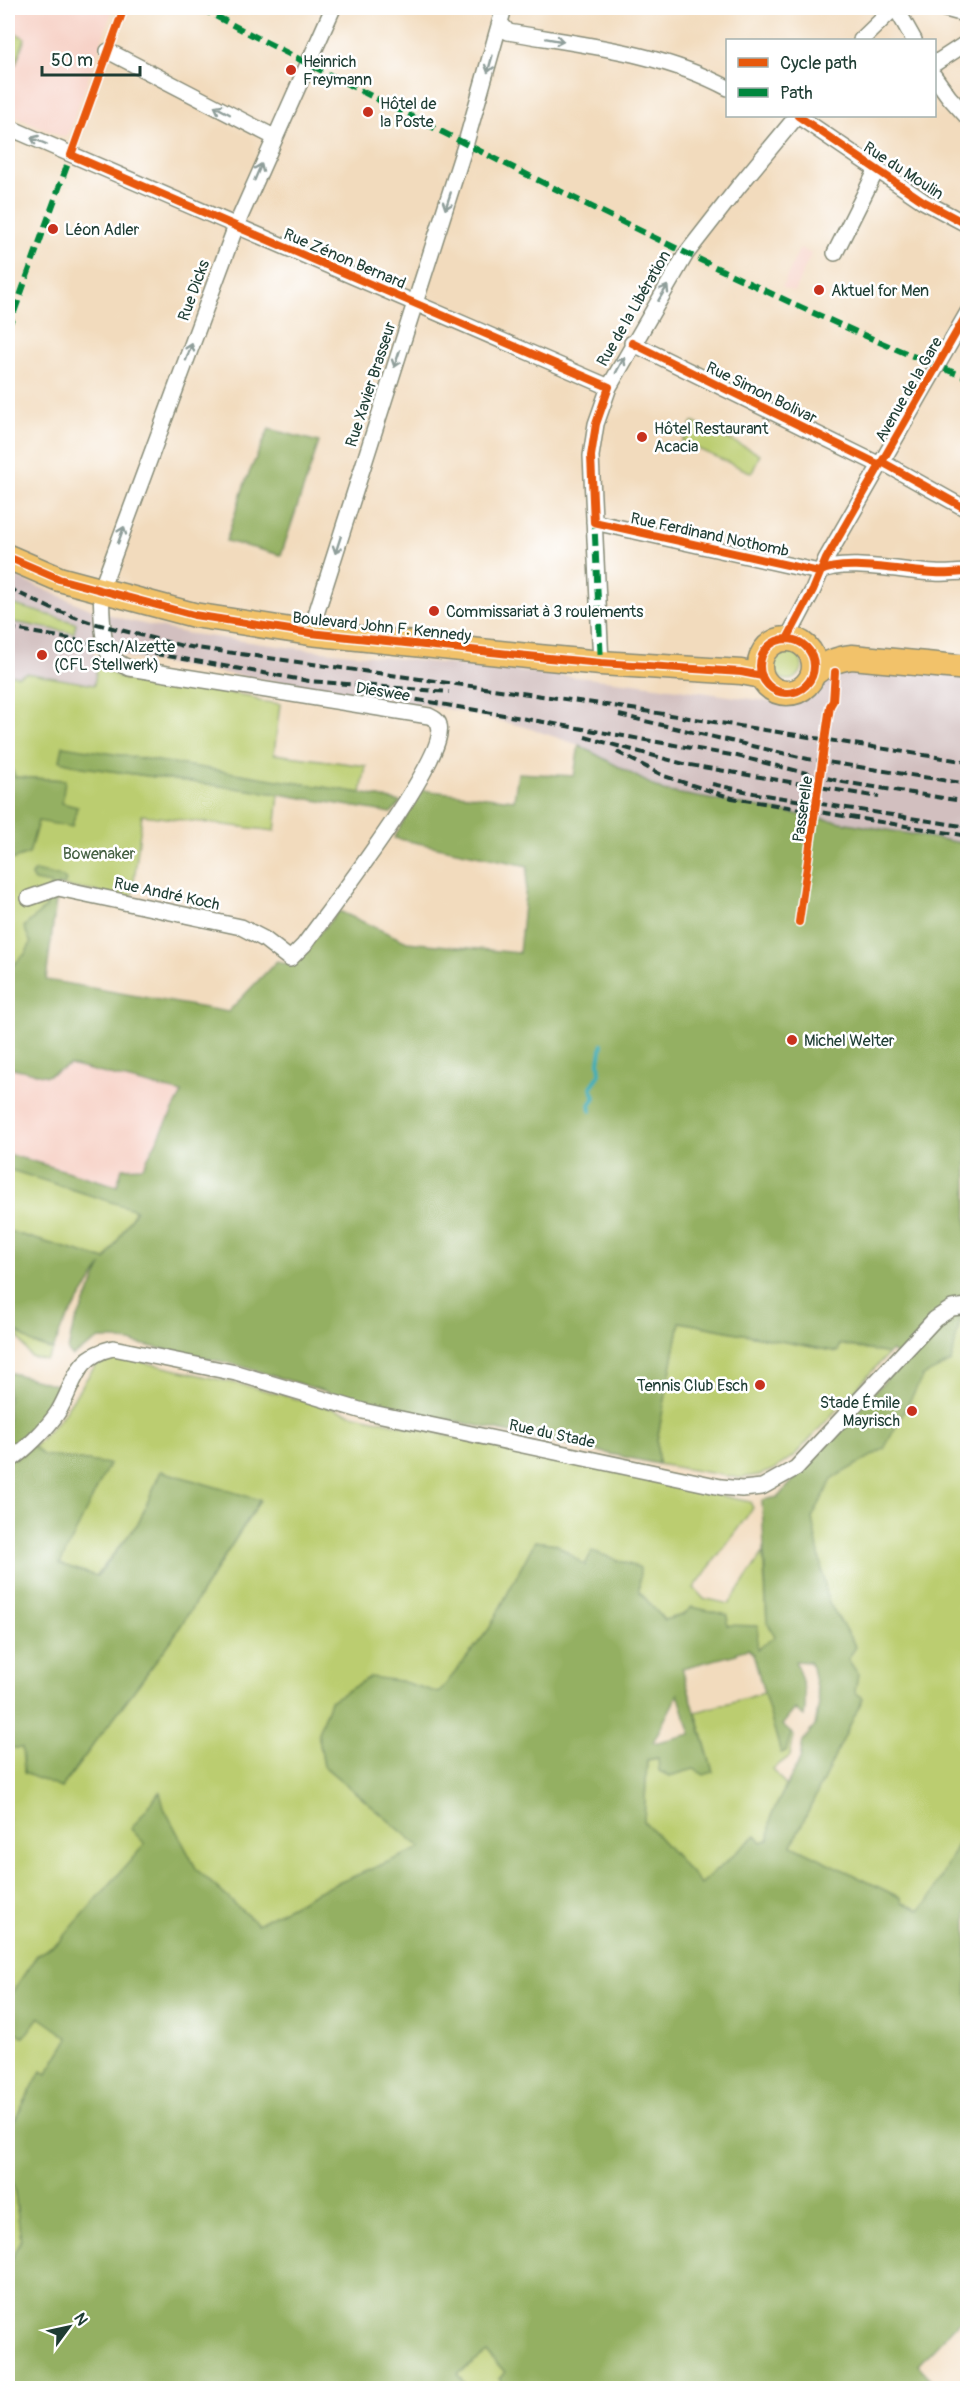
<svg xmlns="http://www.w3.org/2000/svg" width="975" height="2396" viewBox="0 0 975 2396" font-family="Pangolin,sans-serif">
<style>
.built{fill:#f7d1c6}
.industrial{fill:#d2bfbf}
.green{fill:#bbcd70;stroke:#6d8552;stroke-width:1.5}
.forest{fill:#94b062;stroke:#5a764b;stroke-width:1.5;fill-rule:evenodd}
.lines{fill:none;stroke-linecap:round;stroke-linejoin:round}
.stream{stroke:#3eaeba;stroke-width:4}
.minor-casing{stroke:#888c78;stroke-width:18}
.primary-casing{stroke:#888c78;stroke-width:27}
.minor{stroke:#fff;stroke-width:15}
.primary{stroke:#f2c26a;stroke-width:24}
.rail{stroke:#1f3d34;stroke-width:4;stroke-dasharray:9 4.5;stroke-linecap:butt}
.quiet{stroke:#00873e;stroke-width:6;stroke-dasharray:12 6;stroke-linecap:butt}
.cycleway-casing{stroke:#fff;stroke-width:11}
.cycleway{stroke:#e8590c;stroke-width:8}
.oneway{stroke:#8f9e9a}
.poi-dot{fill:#c8321e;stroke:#fff;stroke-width:2}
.labels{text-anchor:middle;stroke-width:5;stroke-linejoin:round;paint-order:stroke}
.poi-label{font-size:16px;fill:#1f3d34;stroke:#fff;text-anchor:start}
.street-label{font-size:16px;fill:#1f3d34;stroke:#fff}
.park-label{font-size:16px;fill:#466143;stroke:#fff}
</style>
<rect width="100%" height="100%" fill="#fff"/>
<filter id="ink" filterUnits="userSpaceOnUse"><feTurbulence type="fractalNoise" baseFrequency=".0167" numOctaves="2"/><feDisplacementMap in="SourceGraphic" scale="12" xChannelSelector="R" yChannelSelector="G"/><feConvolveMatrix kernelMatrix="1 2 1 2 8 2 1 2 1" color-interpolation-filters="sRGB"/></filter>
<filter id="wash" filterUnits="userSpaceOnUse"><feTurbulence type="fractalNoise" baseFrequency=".008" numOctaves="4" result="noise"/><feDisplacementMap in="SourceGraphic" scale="24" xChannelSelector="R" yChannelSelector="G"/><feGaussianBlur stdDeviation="1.35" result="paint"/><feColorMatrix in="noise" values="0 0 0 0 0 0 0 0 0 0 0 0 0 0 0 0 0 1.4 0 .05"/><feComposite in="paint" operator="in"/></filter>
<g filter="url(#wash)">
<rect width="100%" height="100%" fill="#f2dbbd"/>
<!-- built -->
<path class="built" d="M8 8 113 9 68 135 63 137 8 113Z
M800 248 811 254 794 292 782 287Z
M70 1065 182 1093 143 1167 117 1186 8 1154V1067L47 1076Z"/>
<!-- industrial -->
<path class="industrial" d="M13 576 88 608 130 621 185 633 294 648 634 683 795 705 815 686 826 663 967 668V844L663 791 579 745 525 727 453 710 130 658 125 655 91 647 98 661 95 685 27 673 18 676 8 674V621L73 633 76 623 10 604 8 588Z"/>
<!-- green -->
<path class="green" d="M8 29 25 38 16 64 8 59Z
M692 422 760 454 752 473 682 442Z
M8 596 11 604 76 623 74 633 8 621Z
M774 666a14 14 0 1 1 28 0a14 14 0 1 1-28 0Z
M98 661 109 672 124 679 250 696 259 701 280 704 274 754 366 766 361 793 63 747 60 761 83 767 279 794 275 831 142 815 132 898 51 884 46 907 24 927 31 943 25 954 8 970V861L29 854 38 821 77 807 62 804 64 780 15 777 8 760V674L18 676 26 673 94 685Z
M8 1168V1169L136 1209 106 1260 8 1231Z
M967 1311V1825L929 1901 919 1911 902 1902 901 1898 792 1845 863 1698 855 1692 822 1654 778 1497 956 1313Z
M680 1322 837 1352 839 1344 888 1354 796 1454 775 1469 759 1475 739 1478 658 1464 657 1441Z
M14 1329 32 1343 53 1350 46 1360 30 1356Z
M112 1359 134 1360 260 1389 360 1416 750 1502 753 1508 694 1588 703 1598 729 1604 763 1553 767 1622 775 1636 757 1651 727 1625V1615L692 1607 683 1615 664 1620 639 1591 585 1566 556 1544 535 1541 489 1629 439 1693 400 1681 330 1701 318 1733 324 1766 422 1848 317 1892 257 1924 197 1870 164 1808 159 1792 145 1812 146 1844 59 1942 37 1955 8 1999V1748L22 1747 61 1788 171 1641 260 1501 161 1471 139 1522 96 1576 59 1564 108 1464 43 1455 34 1447 61 1417 95 1366Z
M764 1693 781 1753 786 1751 791 1733 794 1736 790 1756 773 1769 786 1786 771 1816 769 1840 762 1842 756 1835 701 1884 644 1821 647 1760 658 1758 669 1776 694 1769 713 1772 696 1712Z
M39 2016 69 2038 47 2074 41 2071 10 2129 8 2139V2026L24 2037Z
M8 2168 15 2193 21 2240 8 2269Z
M487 2353 505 2372 499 2379 507 2388H461L466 2384 458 2374Z"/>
<!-- forest -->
<path class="forest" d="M269 429 319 442 281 555 226 541 246 480Z
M579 745 663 791 967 844V1306L952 1308 898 1357 892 1351 888 1354 840 1344 838 1352 680 1322 657 1440 658 1464 351 1399 237 1365 116 1339H99L72 1356 68 1351 72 1331 102 1265 62 1327 53 1350 32 1343 14 1329 8 1327V1231L106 1260 136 1210 8 1169V1154L117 1186 122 1168 143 1167 182 1093 70 1065 47 1076 8 1067V970L25 954 31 943 24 927 46 907 51 884 34 881 31 876 35 871 63 877 66 881 63 886 58 885 46 980 228 1012 277 961 284 964 306 948 339 911 407 942 519 953 528 866 394 838 421 790 514 800 518 773 574 776Z
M63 746 361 793 401 802 391 813 279 794 83 767 60 761Z
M8 760 15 777 65 780 62 803 77 807 72 827 38 821 29 854 8 861Z
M956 1313 961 1316 951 1362 923 1376 884 1449 833 1478 812 1518 828 1601 856 1647 848 1659 858 1674 855 1692 863 1698 792 1845 901 1898 902 1902 919 1910 929 1901 967 1825V2313L918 2365 930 2378 921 2388H507L499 2379 505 2372 487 2353 458 2374 466 2384 461 2388H8V2269L21 2240 15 2193 8 2168V2139L10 2129 41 2071 47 2074 69 2038 39 2017 24 2037 8 2026V1999L37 1955 59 1942 145 1844 131 1829 160 1792 164 1808 197 1870 257 1924 317 1892 421 1848 324 1766 318 1733 330 1701 370 1677 400 1681 439 1693 489 1629 535 1541 556 1544 585 1565 592 1551 640 1568 639 1591 664 1620 683 1615 692 1607 728 1615 727 1625 758 1626 757 1650 775 1636 767 1622 762 1500 778 1497 936 1325ZM748 1649 753 1654 781 1753 786 1751 791 1733 782 1725 795 1709 804 1717C808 1696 802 1679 795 1661L809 1662 812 1667 819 1703 815 1726 803 1741 800 1759 771 1816 769 1840 762 1842 756 1835 701 1884 644 1821 647 1760 658 1758 659 1771 669 1776 694 1769 704 1775 713 1772 682 1668 737 1654V1652ZM678 1694 691 1734 654 1743 653 1742Z
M8 1372 60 1386C61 1405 41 1428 30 1443L43 1455 109 1464 60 1564 97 1576 139 1522 161 1471 260 1500 171 1641 61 1788 24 1773 22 1748H8Z"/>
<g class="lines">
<!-- stream -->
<path class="stream" d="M591 1111 590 1105 595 1097 591 1087 600 1074 599 1062 602 1044"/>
</g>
</g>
<g filter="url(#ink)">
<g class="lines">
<!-- minor casing -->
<g class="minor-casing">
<path id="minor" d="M896 8 914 40
M942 8 968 15
M501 24 508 32C582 45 661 52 728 88
M861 40 894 8
M108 51 274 137
M934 64 968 42
M934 76 949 97 968 118
M798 116 923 201 968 225
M8 127 609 387
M835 253 877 169
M632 343 880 465
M882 462 968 510
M594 522 819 572
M819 572C844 558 905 572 935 573 946 574 957 572 968 572
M310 633 465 146 504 8
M787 639 813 590 826 559 968 312
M601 663 591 456 596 424 609 387 686 254 739 186 797 116
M29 898 58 888 241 927 264 939 290 959 304 945C327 913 449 757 439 725 438 720 433 718 429 716L129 668C122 665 114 661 109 654 101 641 102 606 101 590L236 226 333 8
M8 1462C25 1450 46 1430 58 1412 76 1382 74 1357 113 1348L236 1373 363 1411 721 1487 742 1489 762 1487 796 1468 935 1319 952 1308 968 1306"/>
</g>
<!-- primary casing -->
<g class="primary-casing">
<path id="primary" d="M8 557 59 579 194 615 310 633 528 656 601 663 741 672 762 676
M760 666a27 27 0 1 1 54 0a27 27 0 1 1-54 0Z
M813 674C826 664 835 659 852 657L968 668"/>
</g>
<!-- minor -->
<use href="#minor" class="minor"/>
<!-- primary -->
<use href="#primary" class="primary"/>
<!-- rail -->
<path class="rail" d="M8 588 50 608 89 622 183 646 600 704 968 762
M8 628 309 681 449 692
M390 695 737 756 843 782 968 802
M619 715 808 759 968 784
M585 737 684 764 879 797
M617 752 664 776 732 798 968 836
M712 784 758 794 968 827"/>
<!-- quiet -->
<path class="quiet" d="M200 8C331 76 463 143 596 209 718 269 841 329 968 378
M8 329 72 152
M594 516 601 663"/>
<!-- cycleway casing -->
<g class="cycleway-casing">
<path id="cycleway" d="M124 8 71 155 609 387 596 424 591 456 594 522 819 572
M798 116 923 201 968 225
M632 343 880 465
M882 462 968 510
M8 557 59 579 194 615 310 633 528 656 601 663 741 672 762 676
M819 572C844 558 905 572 935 573 946 574 957 572 968 572
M760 666a27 27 0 1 1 54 0a27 27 0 1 1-54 0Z
M787 639 813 590 826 559 968 312
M799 922 830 706 833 701 835 672"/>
</g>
<!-- cycleway -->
<use href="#cycleway" class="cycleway"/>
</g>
<!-- one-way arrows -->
<defs><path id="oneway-shaft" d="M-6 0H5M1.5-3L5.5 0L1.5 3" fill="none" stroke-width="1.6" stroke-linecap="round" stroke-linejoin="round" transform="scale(1.5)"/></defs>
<g class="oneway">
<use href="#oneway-shaft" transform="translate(555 40) rotate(10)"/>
<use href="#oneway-shaft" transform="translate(490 64) rotate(106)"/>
<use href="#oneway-shaft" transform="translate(222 110) rotate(-152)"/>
<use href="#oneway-shaft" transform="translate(39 141) rotate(-157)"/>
<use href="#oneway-shaft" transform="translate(258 172) rotate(-67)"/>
<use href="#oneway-shaft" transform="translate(448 201) rotate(108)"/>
<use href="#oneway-shaft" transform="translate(663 293) rotate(-59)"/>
<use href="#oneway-shaft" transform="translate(189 352) rotate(-70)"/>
<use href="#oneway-shaft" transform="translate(397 359) rotate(108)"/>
<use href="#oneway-shaft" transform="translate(620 365) rotate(-62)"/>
<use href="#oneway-shaft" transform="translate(121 535) rotate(-70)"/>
<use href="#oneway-shaft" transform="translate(338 545) rotate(108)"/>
</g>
</g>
<!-- markers -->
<g class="poi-dot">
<circle cx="291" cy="70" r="6"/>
<circle cx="368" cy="112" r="6"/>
<circle cx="53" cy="229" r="6"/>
<circle cx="819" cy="290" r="6"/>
<circle cx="642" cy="437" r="6"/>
<circle cx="434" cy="611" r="6"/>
<circle cx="42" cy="655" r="6"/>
<circle cx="792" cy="1040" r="6"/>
<circle cx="760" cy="1385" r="6"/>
<circle cx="912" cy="1411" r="6"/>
</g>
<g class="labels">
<!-- poi labels -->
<g class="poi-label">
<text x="303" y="67">Heinrich<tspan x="303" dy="18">Freymann</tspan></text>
<text x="380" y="109">Hôtel de<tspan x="380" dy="18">la Poste</tspan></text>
<text x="65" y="235">Léon Adler</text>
<text x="831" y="296">Aktuel for Men</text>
<text x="654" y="434">Hôtel Restaurant<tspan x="654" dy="18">Acacia</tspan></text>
<text x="446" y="617">Commissariat à 3 roulements</text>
<text x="54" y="652">CCC Esch/Alzette<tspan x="54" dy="18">(CFL Stellwerk)</tspan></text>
<text x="804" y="1046">Michel Welter</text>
<text x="748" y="1391" text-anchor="end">Tennis Club Esch</text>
<text x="900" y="1408" text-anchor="end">Stade Émile<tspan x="900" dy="18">Mayrisch</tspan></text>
</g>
<!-- street labels -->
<g class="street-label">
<text transform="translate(904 170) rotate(33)" y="6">Rue du Moulin</text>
<text transform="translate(345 258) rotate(23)" y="6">Rue Zénon Bernard</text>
<text transform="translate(193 290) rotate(-70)" y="6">Rue Dicks</text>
<text transform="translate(633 308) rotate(-60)" y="6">Rue de la Libération</text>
<text transform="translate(370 384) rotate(-72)" y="6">Rue Xavier Brasseur</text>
<text transform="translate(908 389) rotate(-60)" y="6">Avenue de la Gare</text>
<text transform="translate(762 392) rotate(26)" y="6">Rue Simon Bolivar</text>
<text transform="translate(710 534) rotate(12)" y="6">Rue Ferdinand Nothomb</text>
<text transform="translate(382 626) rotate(6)" y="6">Boulevard John F. Kennedy</text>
<text transform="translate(383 691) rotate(9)" y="6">Dieswee</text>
<text transform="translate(802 809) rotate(-82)" y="6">Passerelle</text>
<text transform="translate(167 893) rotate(12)" y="6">Rue André Koch</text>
<text transform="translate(552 1433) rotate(12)" y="6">Rue du Stade</text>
</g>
<!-- park labels -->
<g class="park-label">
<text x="99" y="859">Bowenaker</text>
</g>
</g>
<!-- margin -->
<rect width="975" height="2396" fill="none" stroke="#fff" stroke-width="30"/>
<!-- legend -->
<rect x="726" y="39" width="210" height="78" fill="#ffffff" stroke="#a5b1ae" stroke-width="1.5"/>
<rect x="738" y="58" width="30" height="9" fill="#e8590c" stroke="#a5b1ae" stroke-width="1.5"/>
<text x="780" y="69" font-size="18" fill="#1f3d34">Cycle path</text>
<rect x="738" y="88" width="30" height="9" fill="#00873e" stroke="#a5b1ae" stroke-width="1.5"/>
<text x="780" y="99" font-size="18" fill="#1f3d34">Path</text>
<!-- north arrow -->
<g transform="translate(69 2327) rotate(57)" stroke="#ffffff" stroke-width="4.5" paint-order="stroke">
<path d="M0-4.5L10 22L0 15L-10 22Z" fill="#1f3d34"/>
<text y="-9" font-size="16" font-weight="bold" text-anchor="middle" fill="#1f3d34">N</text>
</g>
<!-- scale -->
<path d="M42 66v9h98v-9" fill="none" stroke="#1f3d34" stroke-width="3"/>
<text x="51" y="66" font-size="18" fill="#1f3d34" stroke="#ffffff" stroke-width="4.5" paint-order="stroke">50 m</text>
</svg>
